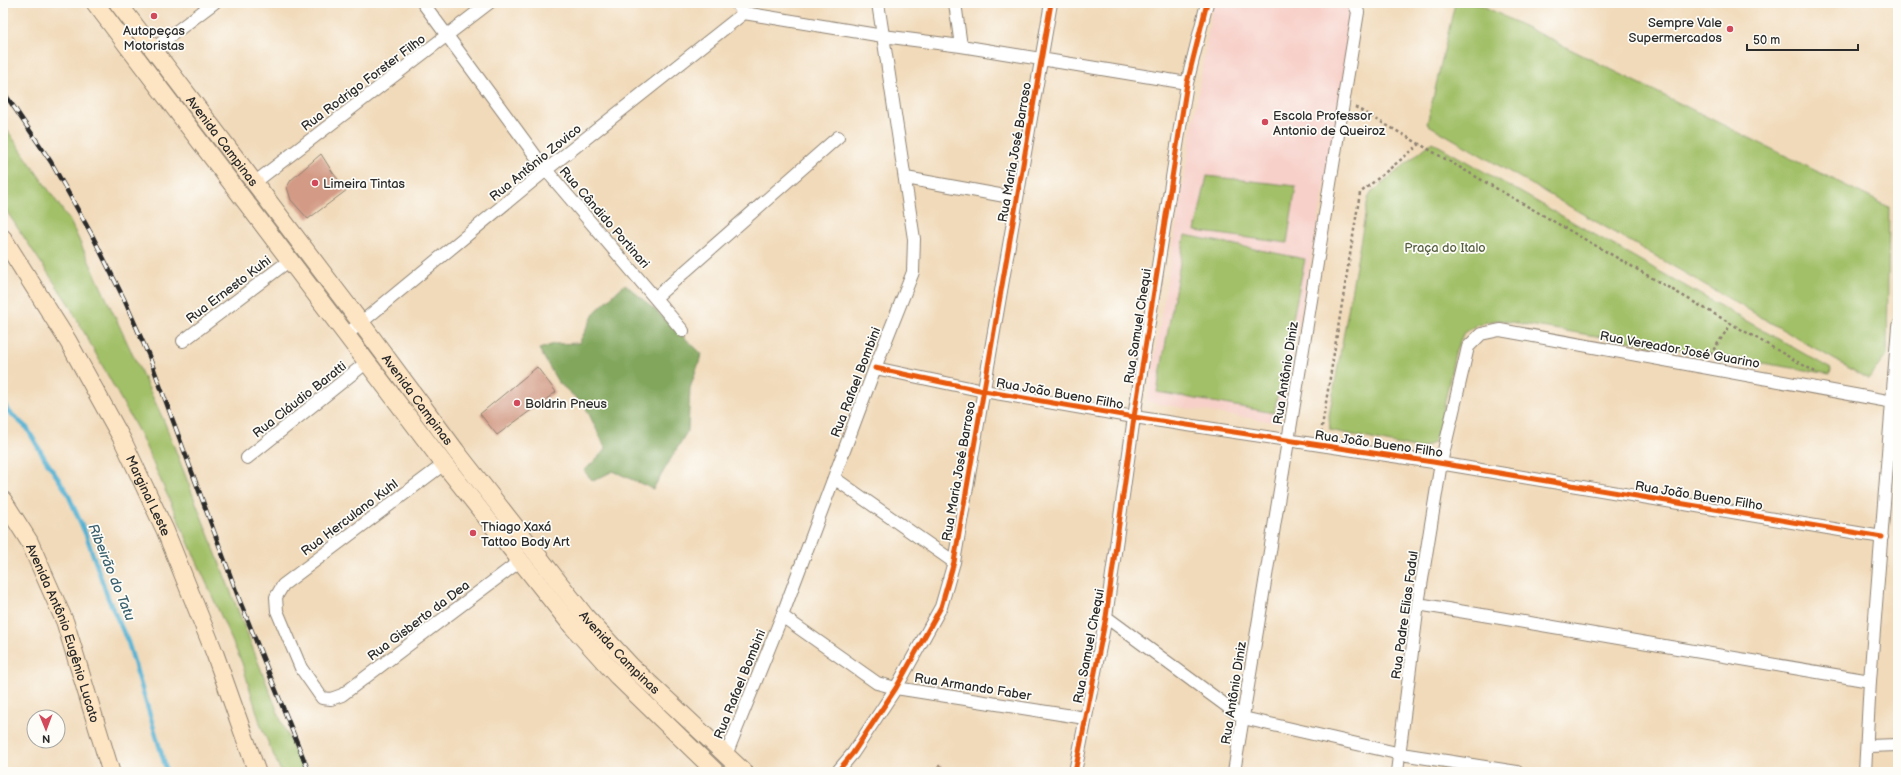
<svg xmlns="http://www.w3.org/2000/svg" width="1901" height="775" viewBox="0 0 1901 775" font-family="'Balsamiq Sans',sans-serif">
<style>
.built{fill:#f7d0c9}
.green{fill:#a2c068;stroke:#66764a}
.forest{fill:#81a65c;stroke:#566844}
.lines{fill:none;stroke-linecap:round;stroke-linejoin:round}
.stream{stroke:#55b2d3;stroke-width:4.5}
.building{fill:#d39b86}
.minor-casing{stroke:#8e8272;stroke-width:14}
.secondary-casing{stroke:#8e8272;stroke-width:19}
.path{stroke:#8e8272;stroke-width:2.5;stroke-dasharray:3 3;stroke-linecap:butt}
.minor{stroke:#fff;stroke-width:12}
.secondary{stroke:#fde5c4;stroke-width:17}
.rail-casing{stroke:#2b2b2b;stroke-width:4.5}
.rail{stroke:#fdfcf7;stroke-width:3;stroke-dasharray:9;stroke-linecap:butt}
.cycleway-casing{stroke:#fdfcf7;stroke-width:8}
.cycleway{stroke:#e8590c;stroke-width:5}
.poi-dot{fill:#d1495b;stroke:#fdfcf7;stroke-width:1.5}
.labels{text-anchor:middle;stroke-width:3.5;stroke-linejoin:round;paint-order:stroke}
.poi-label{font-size:13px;fill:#2b2b2b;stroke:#fdfcf7;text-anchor:start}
.street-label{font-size:13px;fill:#2b2b2b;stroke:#fdfcf7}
.park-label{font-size:13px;fill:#555f40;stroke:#fdfcf7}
.water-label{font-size:14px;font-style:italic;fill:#3c616e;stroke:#fdfcf7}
</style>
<rect width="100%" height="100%" fill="#fdfcf7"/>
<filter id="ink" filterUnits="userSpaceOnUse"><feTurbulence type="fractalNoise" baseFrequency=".025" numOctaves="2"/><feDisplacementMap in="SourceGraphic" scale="8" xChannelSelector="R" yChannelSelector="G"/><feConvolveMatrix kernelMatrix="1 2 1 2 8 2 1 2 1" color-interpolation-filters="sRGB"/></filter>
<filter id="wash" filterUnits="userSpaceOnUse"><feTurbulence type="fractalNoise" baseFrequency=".012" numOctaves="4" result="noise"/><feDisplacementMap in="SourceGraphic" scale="16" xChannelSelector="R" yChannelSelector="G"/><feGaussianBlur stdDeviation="0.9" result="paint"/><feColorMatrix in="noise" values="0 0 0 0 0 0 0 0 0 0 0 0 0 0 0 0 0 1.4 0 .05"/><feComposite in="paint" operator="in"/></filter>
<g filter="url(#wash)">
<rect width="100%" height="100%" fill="#f1daba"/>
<!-- built -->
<path class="built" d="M1213 3H1354L1358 12 1280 423 1147 402Z"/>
<!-- green -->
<path class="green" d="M1455 3H1477L1889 207 1887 355 1868 379 1427 124Z
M3 124 70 221 164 421 282 723 304 772H281L261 726 242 663 141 436 68 303 3 206Z
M1432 142 1831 369 1830 374 1498 320 1478 324 1463 334 1455 353 1439 430 1433 443 1419 449 1330 430 1329 416 1368 199 1371 193Z
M1207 176 1296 186 1287 243 1195 231Z
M1185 235 1305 259 1274 413 1157 392Z"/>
<!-- forest -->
<path class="forest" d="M625 284 653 308 702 354 690 388 688 430 653 489 613 471 593 481 584 471 606 449 585 406 558 382 539 349 554 344 579 343 595 312Z"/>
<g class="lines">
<!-- stream -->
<path class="stream" d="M3 398 7 410 27 428 45 459 67 492 86 535 108 598 128 642 167 772"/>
</g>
<g id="blocks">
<!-- building -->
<path class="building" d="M321 154 333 173 347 190 308 219 291 200 287 187 291 180Z
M537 367 556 392 497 435 480 414Z
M939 765 950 772H935Z"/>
</g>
</g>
<g filter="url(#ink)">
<use href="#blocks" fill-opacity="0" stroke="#8e8272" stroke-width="1"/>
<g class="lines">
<!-- minor casing -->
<g class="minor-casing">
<path id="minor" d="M423 3 546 170 683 331
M736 3 744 13
M955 3 961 46
M744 13 883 36 961 46 1187 83
M153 49 214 3
M906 178 1016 198
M254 183 489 3
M656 297 838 137
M346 335 546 170 744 13
M183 341 290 260
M875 368 984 391 1134 417 1433 462 1882 537
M247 458 367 362
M444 464 283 585 276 597 277 611 301 668 322 698 331 699 342 695 520 561
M834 478 954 562
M1418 604 1870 681
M782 616 877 683 896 688 1085 718
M1106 617 1243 718 1401 754 1517 772
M1868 746 1898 745
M726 755 782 616 875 368 913 272 914 239 878 3
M837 772 853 753 896 688 941 607 954 562 1051 3
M1075 772 1106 617 1134 417 1187 83 1207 3
M1234 772 1358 12 1354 3
M1397 772 1418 604 1441 463 1468 347 1481 334 1500 330 1893 402
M1865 772 1870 681 1898 326"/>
</g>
<!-- secondary casing -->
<g class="secondary-casing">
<g id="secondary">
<path d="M95 3 444 464 572 626 617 676 716 772"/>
<path id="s1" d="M118 3 361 323 456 451 586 617 631 666 744 772"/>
<path id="s2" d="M3 238 68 341 122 439 165 530 215 654 257 772"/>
<path id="s3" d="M3 500 29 541 65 622 111 772"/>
</g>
</g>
<!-- path -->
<path class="path" d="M1355 107 1817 373
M1710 355 1731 324
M1321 433 1360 193 1420 144"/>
<!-- minor -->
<use href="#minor" class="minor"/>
<!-- secondary -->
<use href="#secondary" class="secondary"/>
<!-- rail casing -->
<g class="rail-casing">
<path id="rail" d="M3 91 51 162 92 235 124 299 149 356 239 599 309 772"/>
</g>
<!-- rail -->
<use href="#rail" class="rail"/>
<!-- cycleway casing -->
<g class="cycleway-casing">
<path id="cycleway" d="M875 368 984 391 1134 417 1433 462 1882 537
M837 772 853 753 896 688 941 607 954 562 1051 3
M1075 772 1106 617 1134 417 1187 83 1207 3"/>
</g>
<!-- cycleway -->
<use href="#cycleway" class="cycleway"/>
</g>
</g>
<!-- markers -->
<g class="poi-dot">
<circle cx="154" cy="16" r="4"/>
<circle cx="1730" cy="29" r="4"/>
<circle cx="1265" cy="122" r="4"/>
<circle cx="315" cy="183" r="4"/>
<circle cx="517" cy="403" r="4"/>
<circle cx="473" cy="533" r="4"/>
</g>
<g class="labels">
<!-- poi labels -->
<g class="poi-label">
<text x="1722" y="27" text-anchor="end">Sempre Vale<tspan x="1722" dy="15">Supermercados</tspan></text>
<text x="154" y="35" text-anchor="middle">Autopeças<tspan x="154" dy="15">Motoristas</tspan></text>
<text x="1273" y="120">Escola Professor<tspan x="1273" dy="15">Antonio de Queiroz</tspan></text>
<text x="323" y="188">Limeira Tintas</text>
<text x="525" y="408">Boldrin Pneus</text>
<text x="481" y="531">Thiago Xaxá<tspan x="481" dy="15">Tattoo Body Art</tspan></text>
</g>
<!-- street labels -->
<g class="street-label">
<text transform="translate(363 82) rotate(-37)" y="5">Rua Rodrigo Forster Filho</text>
<text dy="5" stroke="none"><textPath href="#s1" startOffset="173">Avenida Campinas</textPath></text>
<text transform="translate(1014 152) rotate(-80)" y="5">Rua Maria José Barroso</text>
<text transform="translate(535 162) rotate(-39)" y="5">Rua Antônio Zovico</text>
<text transform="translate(605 217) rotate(49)" y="5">Rua Cândido Portinari</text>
<text transform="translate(228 289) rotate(-37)" y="5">Rua Ernesto Kuhi</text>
<text transform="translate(1137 326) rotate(-81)" y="5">Rua Samuel Chequi</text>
<text transform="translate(1680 349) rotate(10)" y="5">Rua Vereador José Guarino</text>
<text transform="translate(1285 373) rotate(-81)" y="5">Rua Antônio Diniz</text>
<text transform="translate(855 382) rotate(-69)" y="5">Rua Rafael Bombini</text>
<text transform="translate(1060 393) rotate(10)" y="5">Rua João Bueno Filho</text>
<text transform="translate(299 399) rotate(-38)" y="5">Rua Cláudio Baratti</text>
<text dy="5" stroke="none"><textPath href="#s1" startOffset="497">Avenida Campinas</textPath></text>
<text transform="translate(1379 443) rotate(8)" y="5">Rua João Bueno Filho</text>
<text transform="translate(958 471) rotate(-80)" y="5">Rua Maria José Barroso</text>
<text transform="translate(1699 495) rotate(9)" y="5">Rua João Bueno Filho</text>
<text dy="5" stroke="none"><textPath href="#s2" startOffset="296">Marginal Leste</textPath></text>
<text transform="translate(349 517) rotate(-37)" y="5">Rua Herculano Kuhl</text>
<text transform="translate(1404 615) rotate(-82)" y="5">Rua Padre Elias Fadul</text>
<text transform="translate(418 620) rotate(-37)" y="5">Rua Gisberto da Dea</text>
<text dy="5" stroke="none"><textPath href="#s3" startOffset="147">Avenida Antônio Eugênio Lucato</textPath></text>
<text transform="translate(1088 646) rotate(-79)" y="5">Rua Samuel Chequi</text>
<text dy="5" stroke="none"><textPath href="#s1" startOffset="821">Avenida Campinas</textPath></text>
<text transform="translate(739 684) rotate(-68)" y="5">Rua Rafael Bombini</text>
<text transform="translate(973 686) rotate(9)" y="5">Rua Armando Faber</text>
<text transform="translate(1233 693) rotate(-81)" y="5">Rua Antônio Diniz</text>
</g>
<!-- park labels -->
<g class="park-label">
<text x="1445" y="252">Praça do Italo</text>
</g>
<!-- water labels -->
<g class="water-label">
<text transform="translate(112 572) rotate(68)" y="5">Ribeirão do Tatu</text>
</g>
</g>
<!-- margin -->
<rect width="1901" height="775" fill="none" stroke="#fdfcf7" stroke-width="16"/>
<!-- north arrow -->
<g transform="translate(46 729) rotate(179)"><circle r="19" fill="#fdfcf7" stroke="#a9a8a5"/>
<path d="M0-3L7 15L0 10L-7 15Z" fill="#d1495b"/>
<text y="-6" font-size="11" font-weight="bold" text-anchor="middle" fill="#2b2b2b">N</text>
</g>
<!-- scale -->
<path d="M1747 44v6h111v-6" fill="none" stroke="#2b2b2b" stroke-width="2"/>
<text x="1753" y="44" font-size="12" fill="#2b2b2b" stroke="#fdfcf7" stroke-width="3" paint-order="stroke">50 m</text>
</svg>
